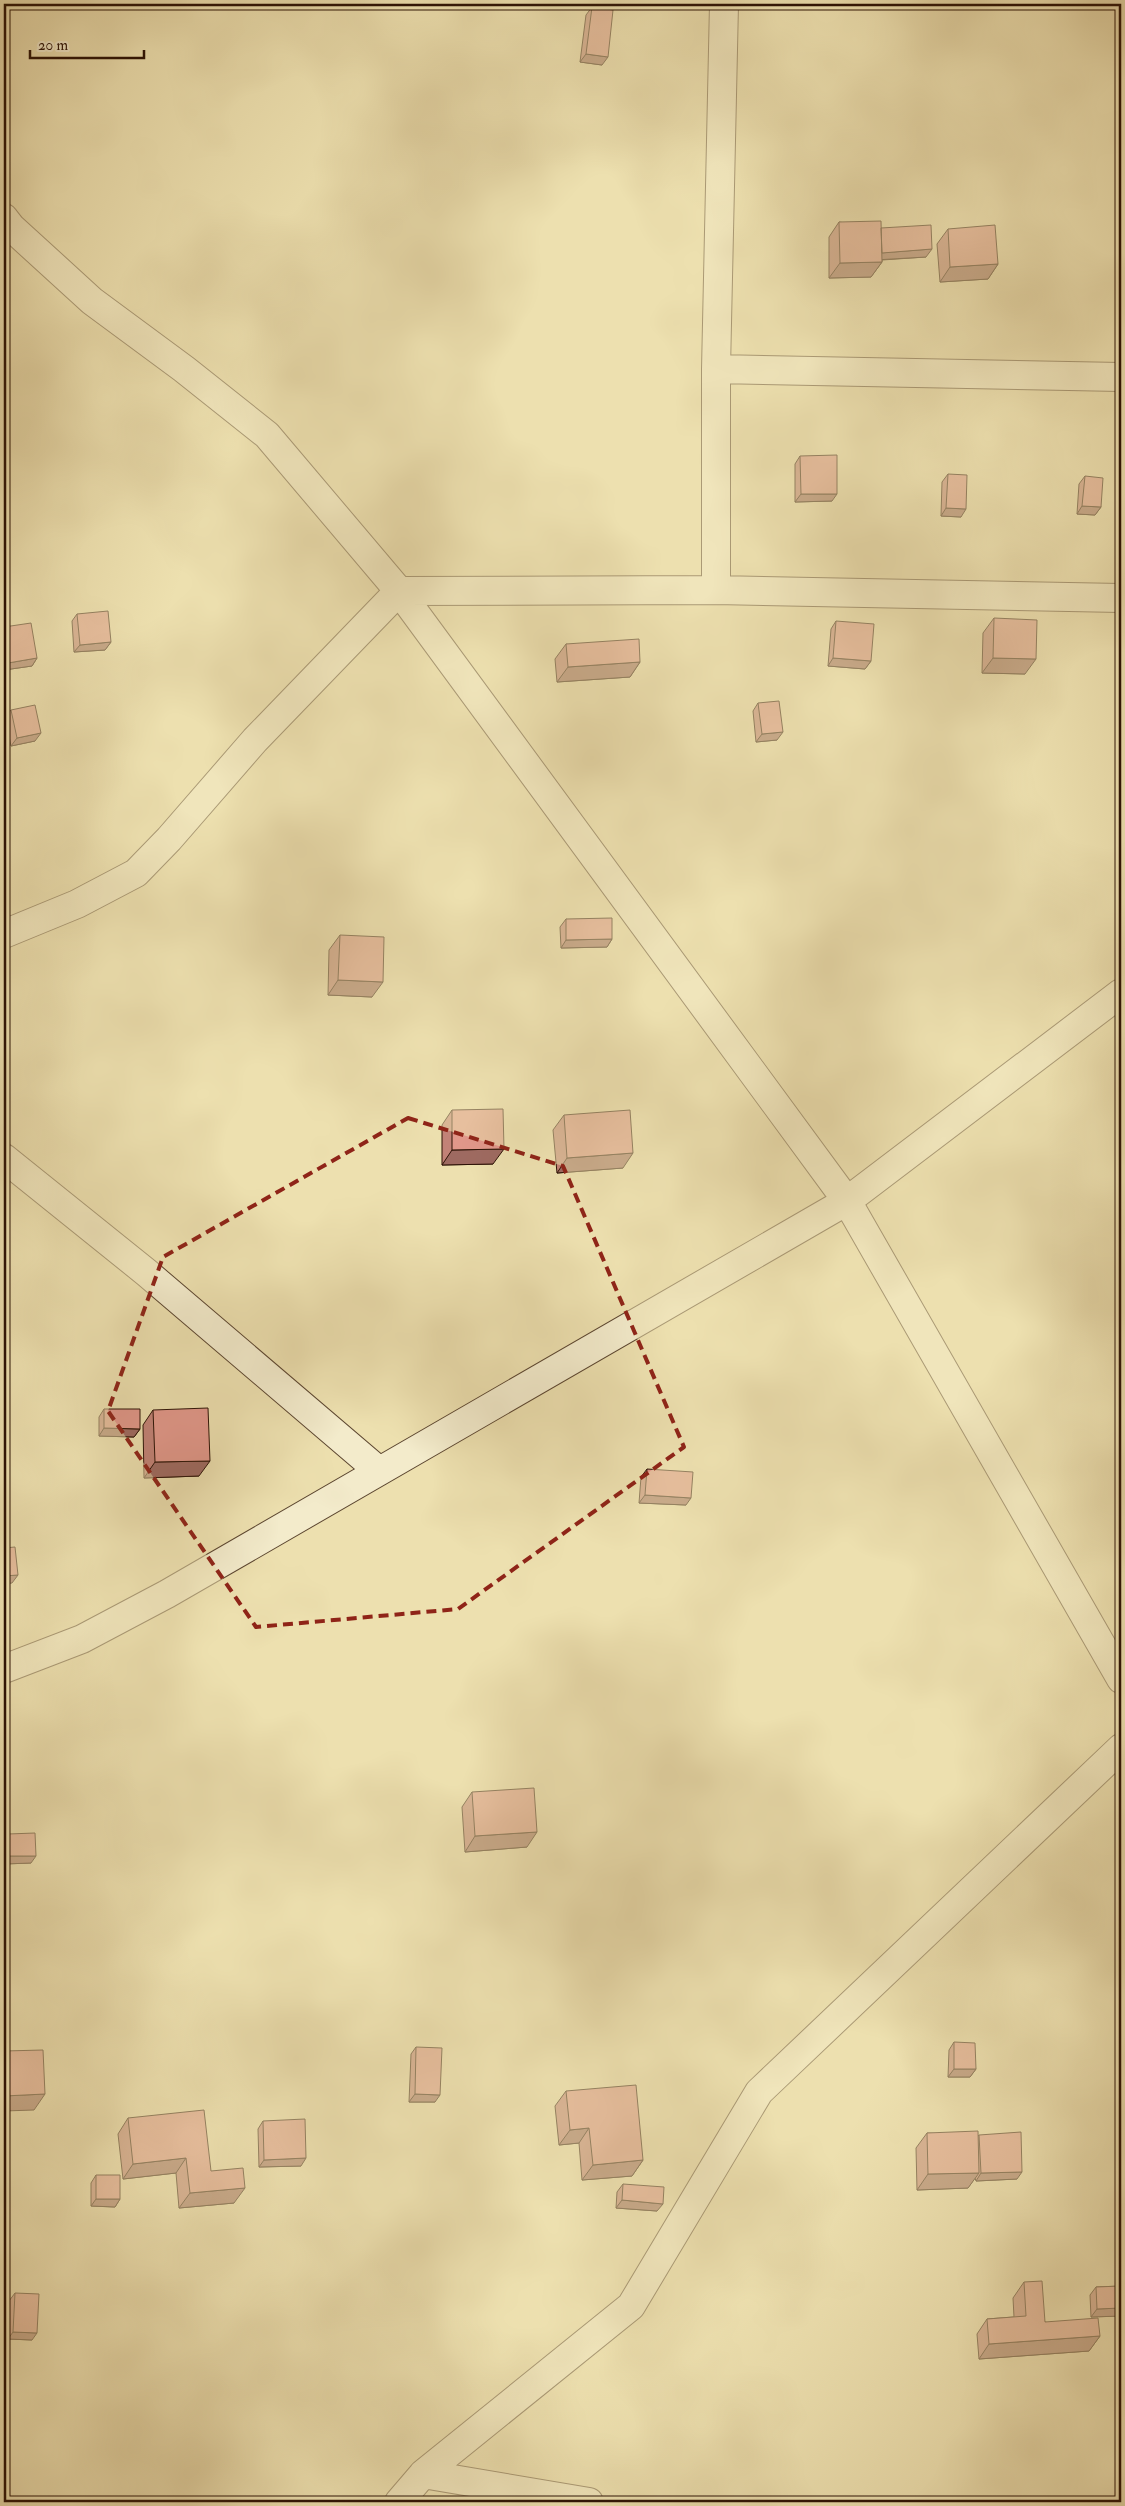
<svg xmlns="http://www.w3.org/2000/svg" width="1125" height="2506" viewBox="0 0 1125 2506" font-family="'IM FELL Double Pica',serif">
<style>
.lines{fill:none;stroke-linecap:round;stroke-linejoin:round}
.street-casing{stroke:#5c4630;stroke-width:30}
.street{stroke:#f3ebcb;stroke-width:28}
.wall{fill:#c28277;stroke:#2c1205}
.shaded-wall{fill:#9e6a61;stroke:#2c1205}
.building{fill:#e1978a;stroke:#2c1205}
.marked{fill:none;stroke:#8f2418;stroke-width:4;stroke-dasharray:10 6;stroke-linejoin:round}
</style>
<rect width="100%" height="100%" fill="#ede0af"/>
<filter id="stains"><feTurbulence type="fractalNoise" baseFrequency=".004" numOctaves="4"/><feColorMatrix values="0 0 0 0 .2 0 0 0 0 .09 0 0 0 0 .02 0 0 0 .5 -.17"/></filter>
<radialGradient id="worn" r=".72"><stop offset=".6" stop-color="#630" stop-opacity="0"/><stop offset="1" stop-color="#630" stop-opacity=".3"/></radialGradient>
<g class="lines">
<!-- street casing -->
<g class="street-casing">
<path id="street" d="M4 218 11 227 92 301 184 369 267 435 399 591 847 1201 1121 1679
M716 369 1121 377
M716 590V369L724 4
M4 934 77 904 136 873 169 839 255 740 399 591 716 590 1121 598
M4 1158 147 1273 379 1471
M4 1669 82 1639 167 1594 847 1201 1121 993
M423 2474 589 2502
M399 2502 423 2474 631 2306 759 2092 1121 1748"/>
</g>
<!-- street -->
<use href="#street" class="street"/>
</g>
<!-- wall -->
<path class="wall" d="M592 7 602 65 580 62 586 15Z
M839 222 881 228 926 257 882 260V262L871 277 829 278V237Z
M948 229 998 264 988 279 940 282 937 244Z
M800 456 832 501 795 502V464Z
M1121 465V498L1119 468Z
M948 474 961 517 941 516 942 482Z
M1085 476 1101 507 1095 515 1077 514 1079 484Z
M77 614 111 642 105 650 74 652 72 621Z
M994 618 1025 674 982 673 983 633Z
M836 621 871 661 865 669 828 666 831 629Z
M4 627 37 658 32 666 4 670Z
M566 644 640 662 630 677 557 682 555 659Z
M758 703 777 740 756 742 753 711Z
M11 710 35 741 11 746 5 717Z
M566 919 612 939 607 947 561 948 560 927Z
M340 935 372 997 328 995 329 950Z
M452 1110 493 1164 442 1165V1125Z
M564 1115 623 1168 557 1173 553 1130Z
M104 1409 140 1429 134 1437 99 1436V1417Z
M153 1410 199 1476 144 1478 143 1425Z
M647 1469 686 1505 639 1503 641 1477Z
M472 1792 527 1847 465 1852 462 1807Z
M8 1834 31 1863 4 1864V1839Z
M954 2042 976 2069 970 2077H948L949 2050Z
M416 2047 435 2102H409L411 2054Z
M566 2091 643 2160 632 2176 582 2180 579 2143 559 2145 555 2106Z
M128 2118 211 2171 234 2203 179 2208 176 2173 123 2179 118 2134Z
M263 2121 301 2166 259 2167 258 2129Z
M927 2133 978 2136 979 2135 1017 2179 976 2181 975 2178 968 2188 917 2190 916 2148Z
M96 2175 120 2199 115 2207 91 2206V2183Z
M623 2184 657 2211 616 2208 617 2192Z
M1024 2282 1045 2322 1100 2336 1089 2351 979 2359 977 2334 987 2319 1014 2317 1013 2298Z
M1121 2286V2316L1091 2317 1090 2295 1096 2287Z
M15 2293 32 2340 8 2339 9 2301Z"/>
<!-- shaded-wall -->
<path class="shaded-wall" d="M586 54 608 57 602 65 580 62Z
M932 249 926 257 875 260 880 253Z
M882 262 871 277 829 278 840 263Z
M998 264 988 279 940 282 950 267Z
M801 494H837L832 501 795 502Z
M1082 506 1101 507 1095 515 1077 514Z
M946 508 966 509 961 517 941 516Z
M111 642 105 650 74 652 80 645Z
M37 658 32 666 4 670 8 663Z
M833 658 871 661 865 669 828 666Z
M993 658 1036 659 1025 674 982 673Z
M640 662 630 677 557 682 568 667Z
M783 732 777 740 756 742 762 734Z
M41 733 35 741 11 746 17 738Z
M612 939 607 947 561 948 566 940Z
M338 980 383 982 372 997 328 995Z
M504 1149 493 1164 442 1165 452 1150Z
M633 1153 623 1168 557 1173 567 1158Z
M104 1428 140 1429 134 1437 99 1436Z
M210 1461 199 1476 144 1478 155 1462Z
M645 1495 691 1498 686 1505 639 1503Z
M18 1575 12 1583 4 1584V1576Z
M537 1832 527 1847 465 1852 475 1836Z
M8 1856H36L31 1863 4 1864V1862Z
M954 2069H976L970 2077H948Z
M45 2094 34 2110 4 2111V2096Z
M415 2094 440 2095 435 2102H409Z
M589 2128 579 2143 559 2145 570 2130Z
M186 2158 176 2173 123 2179 133 2164Z
M306 2158 301 2166 259 2167 264 2160Z
M643 2160 632 2176 582 2180 593 2165Z
M1022 2172 1017 2179 976 2181 981 2173Z
M979 2173 968 2188 917 2190 928 2174Z
M245 2188 234 2203 179 2208 190 2193Z
M96 2199H120L115 2207 91 2206Z
M622 2200 663 2204 657 2211 616 2208Z
M1121 2308V2316L1091 2317 1097 2309Z
M13 2332 37 2333 32 2340 8 2339Z
M1100 2336 1089 2351 979 2359 989 2344Z"/>
<!-- building -->
<path class="building" d="M592 7 613 10 608 57 586 54Z
M881 221 882 262 840 263 839 222Z
M931 225 932 249 882 253 881 228Z
M995 225 998 264 950 267 948 229Z
M837 455V494H801L800 456Z
M948 474 967 475 966 509 946 508Z
M1085 476 1103 478 1101 507 1082 506Z
M108 611 111 642 80 645 77 614Z
M994 618 1037 620 1036 659 993 658Z
M836 621 874 624 871 661 833 658Z
M31 623 37 658 8 663 4 634V627Z
M639 639 640 662 568 667 566 644Z
M779 701 783 732 762 734 758 703Z
M35 705 41 733 17 738 11 710Z
M612 918V939L566 940V919Z
M340 935 384 937 383 982 338 980Z
M503 1109 504 1149 452 1150V1110Z
M630 1110 633 1153 567 1158 564 1115Z
M208 1408 210 1461 155 1462 153 1410Z
M104 1409H140V1429L104 1428Z
M647 1469 693 1472 691 1498 645 1495Z
M15 1547 18 1575 4 1576V1548Z
M534 1788 537 1832 475 1836 472 1792Z
M35 1833 36 1856H8V1834Z
M954 2042 975 2043 976 2069H954Z
M416 2047 442 2048 440 2095 415 2094Z
M43 2050 45 2094 4 2096V2051Z
M636 2085 643 2160 593 2165 589 2128 570 2130 566 2091Z
M204 2110 211 2171 243 2168 245 2188 190 2193 186 2158 133 2164 128 2118Z
M305 2119 306 2158 264 2160 263 2121Z
M978 2131 979 2173 928 2174 927 2133Z
M1021 2132 1022 2172 981 2173 979 2135Z
M96 2175H120V2199H96Z
M623 2184 664 2187 663 2204 622 2200Z
M1042 2281 1045 2322 1098 2318 1100 2336 989 2344 987 2319 1026 2316 1024 2282Z
M1121 2286V2308L1097 2309 1096 2287Z
M15 2293 39 2294 37 2333 13 2332Z"/>
<!-- marked area -->
<path d="M0 0H1125V2506H0ZM408 1118 563 1166 684 1447 458 1609 256 1627 108 1411 163 1257Z" fill="#ede0af" fill-opacity=".55" fill-rule="evenodd"/>
<path class="marked" d="M408 1118 563 1166 684 1447 458 1609 256 1627 108 1411 163 1257Z"/>
<!-- margin -->
<rect width="1125" height="2506" fill="none" stroke="#ede0af" stroke-width="20"/>
<rect x="5" y="5" width="1115" height="2496" fill="none" stroke="#2c1205" stroke-width="2.5"/>
<rect x="10" y="10" width="1105" height="2486" fill="none" stroke="#2c1205"/>
<!-- scale -->
<path d="M30 50v8h114v-8" fill="none" stroke="#2c1205" stroke-width="2.5"/>
<text x="38" y="50" font-size="15" fill="#2c1205" stroke="#f3ebcb" stroke-width="4" paint-order="stroke">20 m</text>
<rect width="100%" height="100%" filter="url(#stains)"/>
<rect width="100%" height="100%" fill="url(#worn)"/>
</svg>
